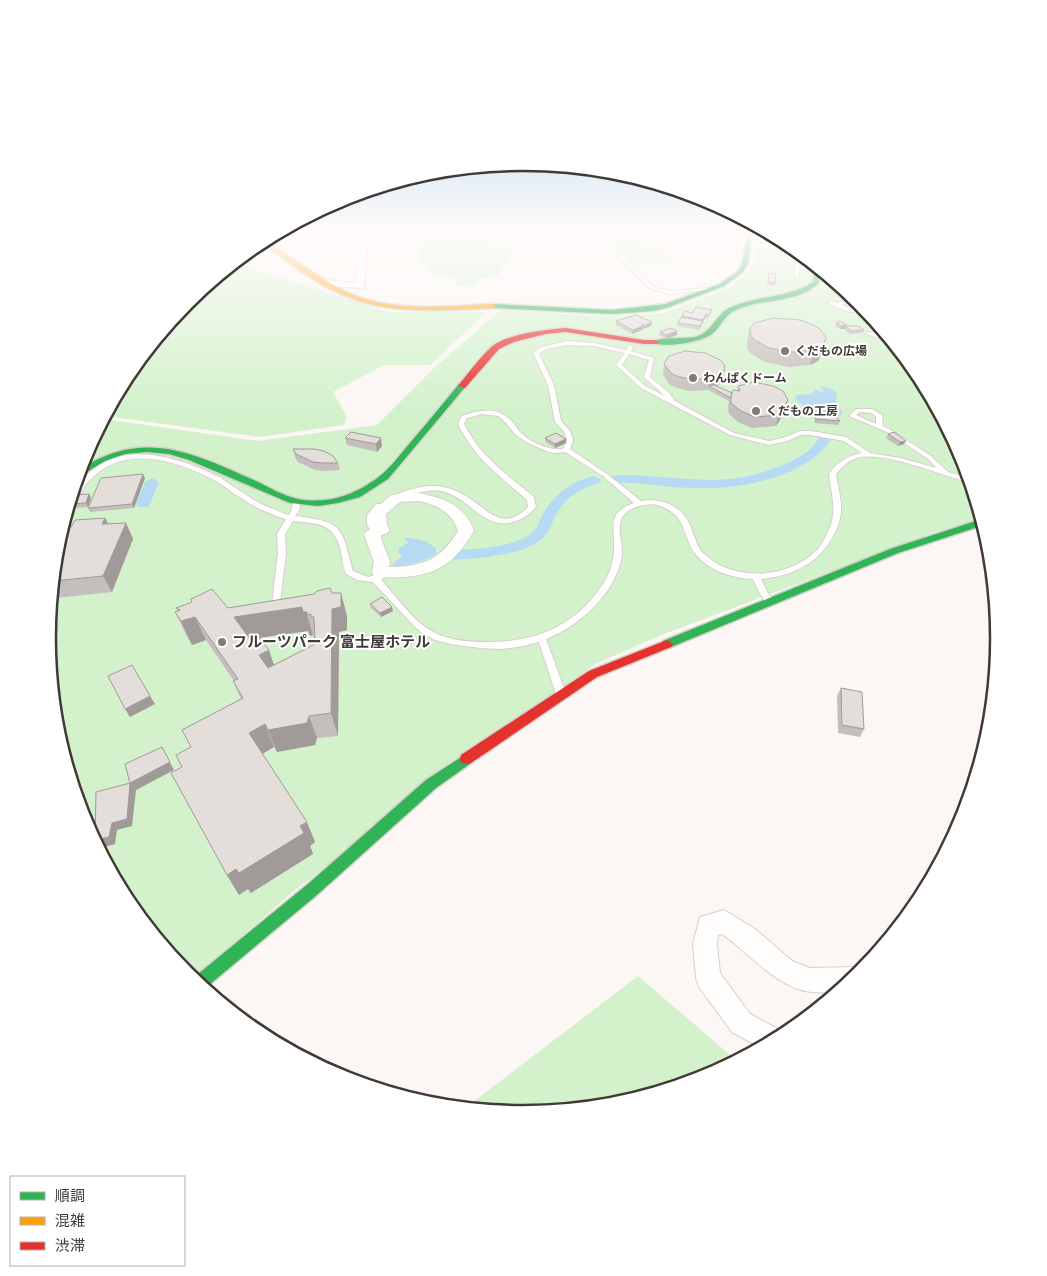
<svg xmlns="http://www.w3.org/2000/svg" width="1047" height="1276" viewBox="0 0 1047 1276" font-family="'Titillium Web','Noto Sans JP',sans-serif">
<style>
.green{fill:#d3f2cc}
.water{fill:#b7daf4}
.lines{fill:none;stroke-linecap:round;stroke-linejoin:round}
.canal{fill:#b7daf4;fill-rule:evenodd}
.lane-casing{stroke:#d5cfcc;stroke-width:2}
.street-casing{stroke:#d5cfcc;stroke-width:2}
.fast-casing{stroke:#d5cfcc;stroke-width:3}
.slow-casing{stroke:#d5cfcc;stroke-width:3}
.jam-casing{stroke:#d5cfcc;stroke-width:3}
.lane{fill:#fffefd;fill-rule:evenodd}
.street{fill:#fffefd;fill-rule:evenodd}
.fast{fill:#30b455;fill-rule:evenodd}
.slow{fill:#ff9f0a;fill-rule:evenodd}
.jam{fill:#e5322d;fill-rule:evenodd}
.wall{fill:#c4bfbc;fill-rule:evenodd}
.shaded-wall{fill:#a09b99}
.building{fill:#e4dedb;stroke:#a09b99;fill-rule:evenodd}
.poi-dot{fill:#827c78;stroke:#fff;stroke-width:2}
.labels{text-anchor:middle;stroke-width:4;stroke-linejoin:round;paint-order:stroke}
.far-poi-label{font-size:12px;font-weight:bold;fill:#403a36;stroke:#fff;text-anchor:start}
.poi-label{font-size:15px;font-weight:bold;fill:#403a36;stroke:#fff;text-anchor:start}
.rim{fill:none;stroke:#403a36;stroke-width:2.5}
</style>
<rect width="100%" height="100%" fill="#fcf6f4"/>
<!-- green -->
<path class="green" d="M416 231H483L491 243 508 246 513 255 497 276 482 278 468 287 456 286 454 277 433 275 419 260V251L411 239Z
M565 231H626L644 239 670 255 671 261 634 265 603 247Z
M757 231H767L788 242 860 302 919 374 963 456 982 519 935 532 659 636 595 664 295 890 193 979 128 902 84 820 57 731 48 638 57 545 84 456 102 422 111 420 258 441 377 425 434 368 501 310 598 316H628L663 313 729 288 744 276 753 266Z
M238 260 253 269 387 312H487L430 365H384L333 392 347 417 344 425 259 437 112 417 103 419 128 373 187 301Z
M638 976 737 1061 705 1078 616 1105 523 1114 465 1108Z"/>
<!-- water -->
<path class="water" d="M821 386 833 389 837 393 835 406 842 411 841 416C829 422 811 418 801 411L803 405 795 399 796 395 812 394 815 389 824 393Z
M404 537 425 541 436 548V555L418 562 391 569 393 563 402 557 398 551 399 548 408 543Z"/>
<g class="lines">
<!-- canal -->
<path class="canal" d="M826 434 832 438C822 454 808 463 791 471 753 488 711 490 671 487 653 485 635 482 617 483L610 479 612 476 624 475C674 476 724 488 772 469 784 465 797 459 807 452 814 447 818 436 826 434Z
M594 476 601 480 599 483C579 489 564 498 555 517 551 524 549 532 544 537 527 555 476 559 452 560L447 558 445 555 447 552 452 550C473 550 519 547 534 531 538 526 540 519 543 514 555 493 571 482 594 476Z
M152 478 159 482 150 504 148 507H138L136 504 145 482Z"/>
<!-- lane casing -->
<g class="lane-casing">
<path id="lane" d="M305 231H311L339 240 371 242 373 243 371 244 339 242Z
M567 231C581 231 609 244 620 252 630 261 642 280 653 286 666 294 691 289 706 288L708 289 706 290 670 294 649 288 616 254 596 243Z
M795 261 813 262 816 265 799 264V277L797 278 795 277Z
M854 297 857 299 841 305 850 308H866L868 311 849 312 828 303 831 301 837 303Z
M867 332C876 332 890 337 895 344L867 334Z
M567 341 594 343 626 350 628 346 630 345 633 347 631 351 654 358 650 377 669 393 675 401 734 433 769 441 783 438 800 431H811L846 437 870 453 900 458 937 468 927 458 887 432 849 416 856 409H872L882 415 883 426 891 430 931 456 948 472 970 478 972 483C943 477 885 450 857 458 848 461 842 467 836 474 838 487 842 500 841 513 840 522 837 530 832 538 817 565 791 576 761 579L768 593 775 602 771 605C761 600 758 589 753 579 733 578 712 572 698 557 682 539 688 519 665 508 659 505 652 503 646 505 637 506 625 510 621 520 617 531 623 543 622 554 618 591 580 626 546 639L566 694 564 697H558L556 694 539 642 519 647 500 649 480 648 456 645 435 640 422 633 415 627 373 582 357 580 346 574C343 567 342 559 341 551 334 522 318 524 293 521L285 534 286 553 279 612 275 615 272 614 271 612 278 553 277 534 286 519C271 515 254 507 241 498 232 493 225 486 216 481 176 460 123 443 89 481 78 493 73 511 67 526L66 528H62C67 511 71 493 83 479 118 438 178 456 219 477 229 483 238 490 248 496 259 504 273 509 285 514L289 515 292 509 293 500H299L300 509 295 516C344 522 341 526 353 571L368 577 380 574 383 575 384 577 381 580C398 598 413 622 435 633 450 640 468 642 484 642 536 643 579 625 606 579 611 570 614 559 614 549 615 526 606 513 634 503L603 476 565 452 554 453 546 451 528 443 516 435 503 420 498 416 482 414 467 418 464 424C481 457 506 474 534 497L536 507C530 514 523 519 513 522 484 530 470 499 445 492 427 487 412 495 396 500L392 498C399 492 409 490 417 488 432 484 448 486 462 494 486 506 501 535 528 507L527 500C499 475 475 459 458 424L462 416C476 411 494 406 507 417 513 421 516 427 520 432 530 442 549 451 563 449L567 440 564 432 555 422 548 385 533 353 542 347ZM567 345 594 346 625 353 616 365 641 388 730 435 769 445 787 441 801 435H811L844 441 862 453C847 456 837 462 829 474 831 492 837 510 830 527 827 535 822 544 817 550 789 579 733 582 704 554 692 542 694 522 680 511 670 502 655 498 641 501L607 474 570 449 573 440 570 431 561 421 554 385 539 354 546 349ZM629 354 649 360 644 377 665 396 645 386 622 365ZM860 412 871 413 876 416V424L856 415Z
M376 504H382L383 506 375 515V524L382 538 378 540H375L367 524V515Z
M277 621 281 624 287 641 286 643 283 644 279 641 273 624Z"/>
</g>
<!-- street casing -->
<g class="street-casing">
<path id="street" d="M407 231H416C406 244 382 241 367 248L364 288 328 286 323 283 328 280 355 283 360 245 368 241Z
M748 242 793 246 799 251 745 247 743 245Z
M418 493C442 497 466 506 474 531 455 562 439 575 402 577 393 577 383 578 374 576L372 572 374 562 364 534 367 531 373 528 371 513 391 495ZM418 501C436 504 453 513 458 531 440 561 423 566 389 567L390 562 380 536 387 533 390 530 387 525 386 514 400 502Z
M724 910 755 929 792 961 810 968 855 967 864 970 839 992C830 992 821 993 812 992 779 990 748 952 722 934L718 935 717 944 720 973 750 1014 784 1032 786 1035 761 1048 732 1032 699 987 696 978 693 944 700 917Z"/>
</g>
<!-- fast casing -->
<g class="fast-casing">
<path id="fast" d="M747 231H753L748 264 742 273 724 286 669 307 654 311 612 314 493 308 490 306 493 304 612 310 665 304 720 284 738 271 742 264Z
M814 264 819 268V283C797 304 762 298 736 310 724 315 721 327 712 334 702 342 662 349 652 342 661 336 685 340 698 336 712 331 716 315 729 308 756 295 787 299 813 282Z
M459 384 466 386 388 479 360 497 338 503 318 506 290 503 189 460 169 454 147 452 125 454 105 461 82 475H78L80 469C144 428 193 453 256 481 269 487 283 496 298 499 323 504 349 497 370 483 387 473 398 457 410 443 427 423 443 404 459 384Z
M982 519 984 525 898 553 671 647H663L661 644 663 641 890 549Z
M466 754 471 755 472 759 471 763 436 788 318 894 204 989 192 979 308 884 426 780Z"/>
</g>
<!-- slow casing -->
<g class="slow-casing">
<path id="slow" d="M264 240C292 257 319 279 349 293 394 313 445 306 493 304L496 306 493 308C449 310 405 314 362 302 325 292 291 264 260 242Z"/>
</g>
<!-- jam casing -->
<g class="jam-casing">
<path id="jam" d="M566 328 644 340H656L660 342 656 344H644L566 332 545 334 514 342 499 349 465 388 458 386C466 376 485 351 494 345 512 333 545 330 566 328Z
M667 640 673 644 671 647 597 677 471 763 466 764 461 763 460 759 461 755 589 671Z"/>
</g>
<!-- lane -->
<use href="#lane" class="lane"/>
<!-- street -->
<use href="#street" class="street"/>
<!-- fast -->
<use href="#fast" class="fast"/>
<!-- slow -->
<use href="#slow" class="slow"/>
<!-- jam -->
<use href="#jam" class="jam"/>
</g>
<!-- wall -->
<path class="wall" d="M769 273 775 283 774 286 767 285Z
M712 310 711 313 708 318H705L699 330 677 326 678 323 682 316 692 313Z
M616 321 651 326 643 329 642 330 632 334 616 325Z
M836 323 847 325V326L864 330 863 333 850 334 845 330V329H840L835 326Z
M750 328 822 353 818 361 810 365 789 367 765 362 750 353 747 348V342Z
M677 331V335L666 339 659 335 660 332Z
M664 364 725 369 722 380 719 385 717 386 732 393 737 391 738 386 788 400 785 411 776 426 752 428 738 422 729 414 728 407 729 401 708 390 688 391 678 388 670 385 663 375Z
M817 414 840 421 838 425 814 423Z
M351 432 382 446 377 452 347 445 345 438Z
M888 434 904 444 898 446 886 438Z
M545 438 566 439V443L555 448 545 442Z
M293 449 338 463 340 470 326 471 315 470 298 462 295 457Z
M145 478 134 508 90 512 88 508Z
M89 494 91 498 88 507 73 508 71 504Z
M105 518 109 524 126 523 133 539 112 592 56 598 52 592 55 561 71 527Z
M370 604 393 611 381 617 371 608Z
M176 608H228L347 616V630L339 632 338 736 317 738 315 745 277 752 274 747 262 754 315 842 310 846 313 854 251 893 248 889 239 895 227 875 182 767 191 747 182 730 241 699 233 681H234L206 640 192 645 186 635 175 612 178 611ZM308 631 310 636 313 635 315 644 274 665 259 638Z
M841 688 864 729 860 737 838 733 837 696Z"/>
<!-- shaded-wall -->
<path class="shaded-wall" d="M706 314 705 318 699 330 700 326Z
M652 322 651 326 643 329 644 326Z
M847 325 845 329H840L842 326Z
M643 326 642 330 632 334 633 330Z
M677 331V335L666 339 667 335Z
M826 338 822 353 818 361 810 365 814 350Z
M725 369 722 380 719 385 712 388 709 386 708 390 710 379Z
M788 400 785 411 776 426 779 415Z
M381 438 382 446 377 452 376 444Z
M566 439V443L555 448V444Z
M906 441 904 444 898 446 900 442Z
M143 474 145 478 134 508 132 504Z
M89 494 91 498 88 507 86 503Z
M105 518 113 534 102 524Z
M126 523 133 539 112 592 103 576Z
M341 593 347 616V630L339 632 338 736 331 713 332 609Z
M302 607 307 612V615L313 635 310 636 308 631 243 640 234 617Z
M392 607 393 611 381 617 380 613Z
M195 617 206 640 192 645 181 621Z
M269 650 277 674 268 679 259 655Z
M150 696 155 704 130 717 125 709Z
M309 716 317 738 315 745 277 752 268 730Z
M265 724 274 747 259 756 249 733Z
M162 747 174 770 136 790 132 826 117 830 115 844 100 848 95 840 112 823 130 783Z
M307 822 315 842 310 846 313 854 251 893 248 889 239 895 227 875Z"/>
<!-- building -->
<path class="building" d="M769 273 776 274 775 283 768 282Z
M696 307 712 310 709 315 706 314 703 320 682 316 685 311 692 313Z
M636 315 652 322 644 326 641 324 643 326 633 330 616 321Z
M681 317 703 321 700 326 678 323Z
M774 318 800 320 811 324 820 329 826 338 823 346 814 350 793 352 769 348 753 339 750 333V328L755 323Z
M840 321 847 325 842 326 836 323Z
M846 326H858L864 330 851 331Z
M670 328 677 331 667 335 660 332Z
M685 351 705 353 720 360 724 364 725 369 722 374 710 379H690L680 377 672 374 664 364 669 356Z
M754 382 773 386 783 391 788 400 779 415 755 417 741 411 731 403V396L733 390 740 391 738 386Z
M714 385 732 393 731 396V398L709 386Z
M817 414 835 415 840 421 815 419Z
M351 432 381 438 376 444 345 438Z
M894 432 906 441 900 442 888 434Z
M556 433 566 439 555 444 545 438Z
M293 449H314L324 451 333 456 338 463H324L313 462 296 454Z
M143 474 132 504 88 508 101 478Z
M89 494 86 503 71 504 74 495Z
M105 518 102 524 126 523 103 576 53 581 55 561 60 549 57 543 62 526 68 524 71 527 75 520Z
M330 588 332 593H341V607L332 609 331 713 309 716 307 723 268 730 265 724 249 733 307 822 300 826 304 833 239 873 236 869 227 875 171 773 182 767 176 755 191 747 182 730 243 698 233 681 238 679 195 617 181 621 175 612 180 610 176 608 192 602 191 599 212 589 228 608 314 594 317 591ZM302 607 303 612H307V615L311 614V617H314L315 644 268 668 259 655 269 650 256 634 249 638 234 617Z
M382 597 392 607 380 613 370 604Z
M132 665 150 696 125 709 108 676Z
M841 688 862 692 864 729 842 725Z
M162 747 170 762 130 783 127 819 112 823 109 837 95 840 96 792 130 783 125 764Z"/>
<!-- sky -->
<linearGradient id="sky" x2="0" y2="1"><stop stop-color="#94c3ed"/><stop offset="0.56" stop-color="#fefbfa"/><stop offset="1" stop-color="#fefbfa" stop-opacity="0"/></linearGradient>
<rect width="1047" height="410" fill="url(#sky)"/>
<!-- markers -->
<g class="poi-dot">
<circle cx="785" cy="351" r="5"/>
<circle cx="693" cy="378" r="5"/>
<circle cx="756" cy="411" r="5"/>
<circle cx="222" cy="642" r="5"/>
</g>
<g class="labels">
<!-- far-poi labels -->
<g class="far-poi-label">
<text x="795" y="355">くだもの広場</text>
<text x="703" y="382">わんぱくドーム</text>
<text x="766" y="415">くだもの工房</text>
</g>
<!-- poi labels -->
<g class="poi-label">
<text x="232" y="647">フルーツパーク 富士屋ホテル</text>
</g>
</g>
<!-- crop -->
<path d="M0 0H1047V1276H0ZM56 638a467 467 0 1 1 934 0a467 467 0 1 1-934 0Z" fill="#fff" fill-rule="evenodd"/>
<path class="rim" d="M56 638a467 467 0 1 1 934 0a467 467 0 1 1-934 0Z"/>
<!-- legend -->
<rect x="10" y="1176" width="175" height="90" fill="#ffffff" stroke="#b3b0af"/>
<rect x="20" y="1192" width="25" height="8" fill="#30b455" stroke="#b3b0af"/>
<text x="55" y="1201" font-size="15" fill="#403a36">順調</text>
<rect x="20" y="1217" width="25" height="8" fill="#ff9f0a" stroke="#b3b0af"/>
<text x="55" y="1226" font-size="15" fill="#403a36">混雑</text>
<rect x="20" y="1242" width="25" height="8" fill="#e5322d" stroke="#b3b0af"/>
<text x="55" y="1251" font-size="15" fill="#403a36">渋滞</text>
</svg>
